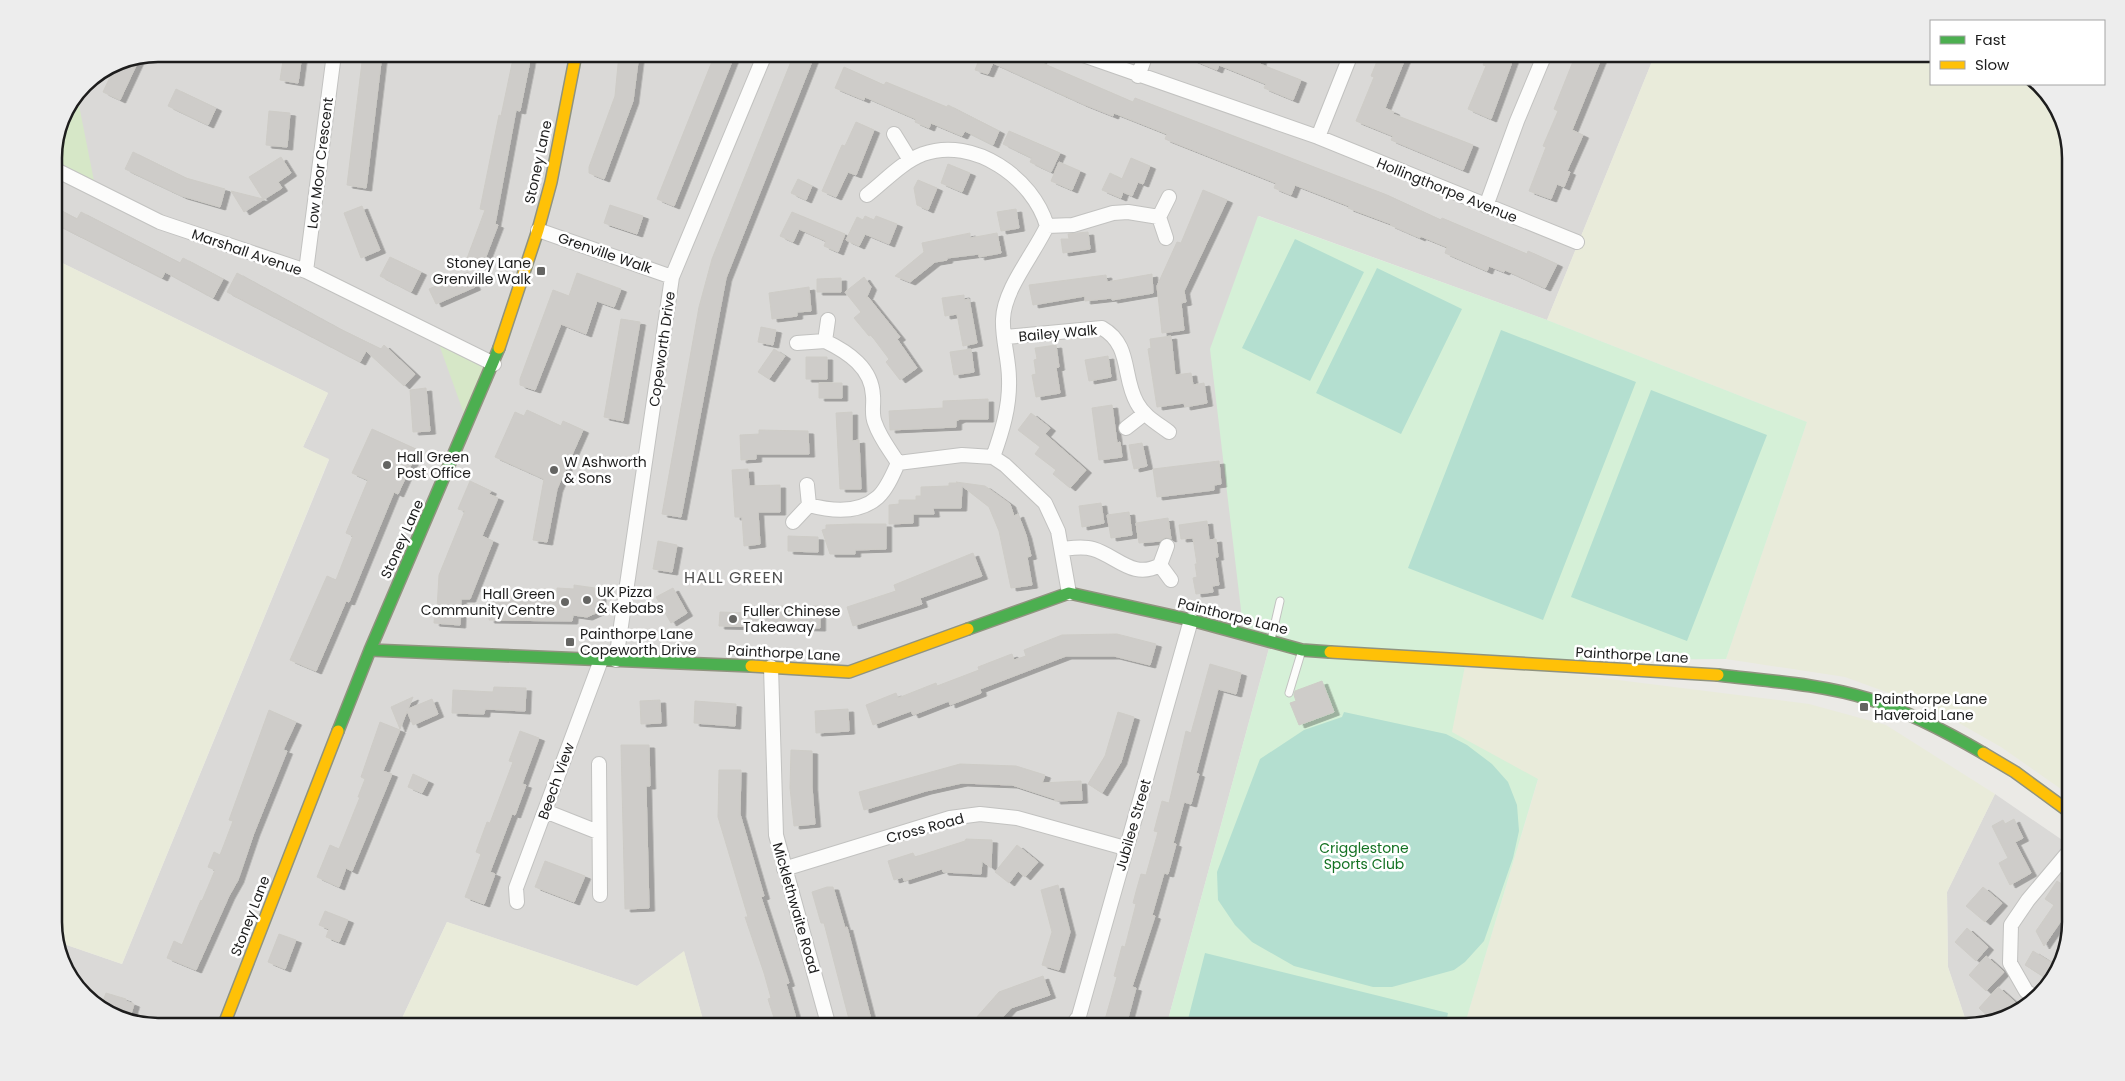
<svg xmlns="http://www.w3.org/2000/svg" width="2125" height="1081" viewBox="0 0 2125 1081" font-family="Poppins,sans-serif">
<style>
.residential{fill:#dad9d7}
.farmland{fill:#e9ebda}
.grass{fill:#d6e7c7}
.park{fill:#d5f0d7}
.pitch{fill:#b4dfd0}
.building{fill:#ceccc9;stroke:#ceccc7;filter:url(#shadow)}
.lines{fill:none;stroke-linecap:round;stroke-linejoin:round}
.lane-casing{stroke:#c2c2c0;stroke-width:9}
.street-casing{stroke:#c2c2c0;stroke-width:16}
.fast-casing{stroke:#90937f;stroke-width:14}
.slow-casing{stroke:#90937f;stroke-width:14}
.lane{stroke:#fcfcfb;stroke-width:7}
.street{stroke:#fcfcfb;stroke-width:14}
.fast{stroke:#4caf50;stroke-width:11}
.slow{stroke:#ffc107;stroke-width:11}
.poi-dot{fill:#656563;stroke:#fff;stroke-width:2}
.labels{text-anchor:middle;stroke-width:5;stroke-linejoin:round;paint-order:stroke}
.street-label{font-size:14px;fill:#1d1d1d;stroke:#fff}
.poi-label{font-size:14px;fill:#1d1d1d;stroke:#fff;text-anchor:start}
.park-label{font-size:14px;fill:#147223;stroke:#fff}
.quarter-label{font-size:16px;letter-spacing:1px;fill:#505050;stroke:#fff}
.rim{fill:none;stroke:#1d1d1d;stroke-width:2.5}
</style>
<defs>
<filter id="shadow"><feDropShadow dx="5.5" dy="3" stdDeviation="0" flood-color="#0004"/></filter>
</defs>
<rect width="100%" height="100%" fill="#ebeae6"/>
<!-- residential -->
<path class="residential" d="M158 54H1655L1547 320 1259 216 1271 641 1166 1027H705L684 952 637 986 447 922 398 1027H158L112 1017 71 981 58 942 122 964 329 460 303 447 328 393 54 259V152L62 118 85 84 118 62Z
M1995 794 2071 846V923L2061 969 2025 1010 1968 1027 1948 967 1947 892Z"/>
<!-- farmland -->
<path class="farmland" d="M1655 54H1931V84H2035L2054 100 2071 152V796L2001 747 1936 710 1845 677 1726 659 1807 422 1547 320Z
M54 259 328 393 303 447 329 459 122 964 58 942 54 930Z
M1466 661 1809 704 1886 725 1995 794 1947 892 1948 967 1968 1027H1464L1538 780 1451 732Z
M447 922 637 986 684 951 705 1027H398Z"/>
<!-- grass -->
<path class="grass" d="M77 95 96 191 54 169C54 137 59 122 77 95Z
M436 336 494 364 468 425Z"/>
<!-- park -->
<path class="park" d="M1258 216 1547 320 1807 422 1726 659 1466 661 1452 732 1538 779 1464 1027H1166L1271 641 1244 635 1210 349Z"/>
<!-- pitch -->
<path class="pitch" d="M1295 239 1364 272 1310 381 1242 348Z
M1377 268 1462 309 1401 434 1316 393Z
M1501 330 1636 382 1543 620 1408 568Z
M1651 390 1767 435 1687 641 1571 597Z
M1344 712 1446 734 1467 745 1492 764 1508 782 1517 805 1519 831 1513 858 1484 941 1465 962 1454 970 1392 987H1373L1294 966 1252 942 1235 925 1218 900 1217 872 1260 759 1304 730 1342 717Z
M1205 953 1448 1013 1445 1027H1186Z"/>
<!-- building -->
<path class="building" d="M284 54H302L298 83 280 80Z
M363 54H382L366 188 347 185Z
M514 54H531L529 66 520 111 516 110 495 224 498 225 482 267 466 261 485 210 480 209 499 115 501 116Z
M619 54H639L633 101 604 179 589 173V167L615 96Z
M715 54H735L674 206 657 199Z
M794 54H815L726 278 681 517 662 514 699 307 712 259Z
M972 54H1027L1041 60 1040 62 1133 102 1135 98 1387 195 1441 220 1442 218 1527 254 1528 251 1557 264 1545 288 1505 270 1504 272 1489 266 1487 271 1445 253 1447 247 1420 236V238L1390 225 1391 224 1348 208 1349 206 1295 185 1291 195 1274 188 1276 183 1165 139 1167 134 1114 113 1113 116 1083 104 993 63 988 74 975 70 980 57Z
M1179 54H1246L1261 60 1260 64 1301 80 1293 100 1264 88 1266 84 1219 65 1217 70Z
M1380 54H1407L1385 108 1394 112 1393 114 1473 145 1463 170 1391 140 1393 136 1356 121 1374 77 1371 76Z
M1488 54H1515L1491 119 1468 109 1486 66 1483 65Z
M1576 54H1589L1601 59 1572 130 1583 135 1567 171 1570 172 1564 187 1557 184 1551 199 1529 191 1546 147 1543 146 1558 111 1554 109Z
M140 57 120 100 103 92 117 62Z
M844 67 884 85 886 82 947 107 948 105 999 131 993 145 965 131 962 136 931 123 929 128 915 122 916 119 865 97 864 100 835 88Z
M176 89 216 108 208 125 168 106Z
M269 111 290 113 287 147 266 145Z
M856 122 874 130 856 175 848 172 836 197 822 191 842 145 845 146Z
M1009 131 1060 153 1051 172 1030 162 1032 158 1003 144Z
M133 152 186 178 225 189 220 207 182 196 125 169Z
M281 157 291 173 278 182 282 188 244 212 231 191 263 199 249 177Z
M1131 158 1150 166 1143 184 1138 182 1132 196 1123 192 1121 198 1102 190 1110 173 1122 179Z
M1059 162 1080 171 1072 190 1051 181Z
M948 164 970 173 962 192 941 183Z
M798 179 812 186 806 200 791 193Z
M918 180 937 188 928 210 917 205 914 188Z
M1203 190 1227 200 1184 291 1186 302 1181 303 1184 330 1162 333 1157 286 1177 242 1181 243Z
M610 205 643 216 637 234 604 223Z
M362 206 380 250 361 258 344 213Z
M54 207 77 219 81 212 180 263 183 258 223 279 213 298 165 272 162 278 54 223Z
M1016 209 1019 228 1001 231 997 212Z
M792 212 845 234 838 252 824 246 826 241 799 229 793 242 780 236Z
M865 216 874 220 876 216 897 224 889 244 865 234 859 246 846 240 857 217 863 220Z
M1088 232 1090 249 1063 253 1061 239H1069L1068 234Z
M970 233V238L997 233 1001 253 979 257V254L947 258V260L935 262 910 282 895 276 924 252 922 243Z
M390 257 421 272 411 292 380 276Z
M468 272 475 287 436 304 429 289Z
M237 273 338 328 381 349 384 345 415 374 404 386 366 351 360 362 227 292Z
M577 273 621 289 614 307 597 301 586 334 561 324 535 390 520 385V379L553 290 569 296Z
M1152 274 1153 293 1112 300V298L1085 301V296L1033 305 1029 285 1106 275 1107 282Z
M864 277 871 287 866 299 868 297 900 337 897 339 917 368 900 380 886 362 889 359 871 335 869 336 854 318 861 312 845 292Z
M841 278V292H817V279Z
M809 287 811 311 797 312V316L772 319 769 293Z
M964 295V300L969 299 977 343 963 346 957 314 945 316 942 298Z
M621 319 640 322 623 421 604 417Z
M761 327 776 330 773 345 758 342Z
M1171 336 1175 375 1191 373 1193 385 1204 383 1207 403 1185 407 1184 403 1157 407 1148 349 1151 348 1150 339Z
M1056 345 1059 367 1056 368 1060 393 1036 397 1032 375 1036 374 1034 360 1037 359 1035 348Z
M774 349 785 356 769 379 758 372Z
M971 349 974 372 954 375 950 352Z
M1108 356 1111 377 1089 381 1085 360Z
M806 357H827V379H806Z
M819 383H842V398H819Z
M426 388 430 431 413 432 410 390Z
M988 399V419H960L956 421V427L890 430 889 411 943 408V401Z
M1112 405 1117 443 1120 442 1122 457 1099 460 1092 408Z
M527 410 561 426 563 421 583 430 557 489 547 542 533 540 544 479 495 457 515 412 524 416Z
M852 412V441L859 440 861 489H840L836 413Z
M1031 413 1050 428 1045 434 1086 470 1070 488 1053 474 1056 470 1035 454 1040 447 1018 430Z
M372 429 418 450 398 494 394 492 349 602 346 601 316 671 290 660 327 576 336 580 353 536 346 533 368 480 352 473Z
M759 430 808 431 809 454H756V459L741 460 740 435 759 434Z
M1142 443 1147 466 1134 469 1129 445Z
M1219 461 1221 484 1214 485V490L1157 497 1153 469Z
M748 469 749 486 780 485V512H758L760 544 744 546 742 517H735L732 470Z
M470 481 491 491 489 494 498 498 482 536 493 541 470 599H461L460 625 434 623 435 609H437L439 575 465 511 458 509Z
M956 482 985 486 1010 504 1014 516 1018 514 1026 535 1031 556 1027 557 1032 585 1011 588 999 531 989 507 962 486 961 508H933L934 514H913V523L889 524V505L899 504V500H916V496H921V487L949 486V483H958Z
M1101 503 1104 523 1082 527 1079 506Z
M1129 512 1132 535 1111 538 1107 515Z
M1168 518 1171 539 1166 537 1160 541 1139 543 1136 523Z
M1207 521 1209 540 1216 539 1218 557H1215L1219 585 1212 586 1213 592 1196 594 1193 578 1197 577 1195 564H1197L1193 538 1181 539 1179 525Z
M854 524H886V549L855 550V554H830L822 530 826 529V525Z
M788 536 818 537V552L788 551Z
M658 541 677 545 672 572 653 569Z
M973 553 982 576 920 598 922 604 853 626 847 607 896 591 894 585Z
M574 585 602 589 598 612 587 617 573 615 572 621 489 620 490 592 557 595V588L574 589Z
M673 588 687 613 671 623 656 597Z
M750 606H820V628L719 626 720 612 750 613Z
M1117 634 1156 644 1150 665 1114 656H1066L980 689 981 693 950 705 949 701 913 715 911 711 873 725 866 705 896 693 898 698 936 683 937 686 979 670 978 667 1009 655 1012 654 1014 660 1026 656 1024 650 1062 635Z
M1210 664 1241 673 1236 694 1218 689 1196 773 1199 774 1191 804 1184 802 1173 843 1176 844 1168 874 1164 873 1152 915 1155 916 1132 987 1136 988 1128 1018 1125 1017 1122 1027H1103L1117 977 1114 976 1122 946 1125 947 1136 904 1133 903 1137 888 1141 874 1146 875 1158 832 1154 831 1162 801 1169 803 1186 731 1191 733Z
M1322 681 1334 712 1299 725 1290 703 1296 701 1294 695 1295 691Z
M494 687 526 688 525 711 485 709 484 714 452 713 453 690 493 692Z
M413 697 408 709 432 699 438 714 413 725 407 711 400 729 391 707Z
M660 700 661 723 641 724 640 701Z
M695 701 736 704 735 726 694 723Z
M848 709 849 731 816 733 815 711Z
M269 710 296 722 283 750 287 751 254 833 238 880 229 896 196 970 167 958 174 941 182 945 201 900 202 901 215 870 208 867 214 852 220 855 233 821 229 820Z
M1118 712 1134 717 1121 762 1102 793 1088 784 1105 756Z
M380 722 400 730 383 771 392 774 352 871 346 868 339 887 317 877 330 845 339 849 360 797H358L365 779 361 777Z
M520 731 539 738 522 784 526 785 515 815 512 814 490 872 495 874 484 904 465 897 481 854 476 852 487 822 490 823 513 762 509 761Z
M621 745H649L650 786H646L649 908 625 909Z
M791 750 812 751V787L815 824 794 826 790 788Z
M960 764 1016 766 1045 775 1042 783 1081 781 1082 800 1055 801V799L1012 785 962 783 926 791 864 810 859 792Z
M719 770H741L740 814 764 896 761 897 789 983 786 984 798 1025 790 1027H777L768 999 771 998 764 973 745 917H748L718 817Z
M413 774 428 781 422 793 408 787Z
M2014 819 2023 838 2015 842 2031 873 2010 885 1999 863 2008 858 1992 826 2003 820 2005 824Z
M966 839 992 840 991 868 982 861 981 874 943 872 942 869 904 881 903 877 894 880 888 861 913 853 915 857 965 841Z
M1017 845 1038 862 1025 877 1018 871 1009 883 995 872Z
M545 861 585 876 574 902 535 887Z
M2057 881 2071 890V923L2063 918 2044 946 2036 931 2054 905 2045 899Z
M1058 885 1070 932 1059 970 1042 965 1052 932 1041 890Z
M827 887H833L845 928 847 927 873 1027H851L824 923H821L812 892Z
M1983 887 2002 903 1985 922 1966 906Z
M325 911 348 920 339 942 326 937 329 929 319 925Z
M1967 928 1988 947 1976 961 1955 942Z
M279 934 296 940 285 969 268 962Z
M2033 951 2052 963 2050 965 2059 971 2050 981 2025 965Z
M1986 956 2004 972 1986 991 1969 975Z
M1043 976 1050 995 1011 1008 994 1027H968L999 992Z
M1998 987 2016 1003 2013 1006 2019 1011 1992 1020 1979 1008Z
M106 993 126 999V1001L134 1004 129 1021 112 1017 101 1007Z"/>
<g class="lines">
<!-- lane casing -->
<g class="lane-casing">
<path id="lane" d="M1271 640 1280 601
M1289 693 1302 650"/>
</g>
<!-- street casing -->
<g class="street-casing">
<path id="street" d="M1080 54 1318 137 1577 242
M1138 76 1146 54
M61 121 65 113
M894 134 910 160
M1318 137 1351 54
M54 169 160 222 306 271 494 364
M867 195C885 181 902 162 923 154 974 136 1033 178 1047 226 1034 254 1004 289 1003 319 1002 339 1009 359 1009 379 1010 406 1002 432 993 457
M1486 206 1517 121 1545 54
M1047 226 1073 225 1113 213 1128 212 1159 217
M538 230 672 277
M1166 238 1159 217 1169 197
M306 271 334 54
M1006 337 1102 328C1132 345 1122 377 1137 403 1144 416 1157 423 1169 432
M825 341C848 352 872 368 873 396 874 405 871 414 875 423 880 438 890 450 898 463
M797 343 825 341 828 320
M1126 428 1144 414
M898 463 962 455 993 457 1005 465 1045 503 1058 531 1069 593
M809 505C831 511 859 514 878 497 887 489 893 474 898 463
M793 522 809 505 807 485
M1167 546 1160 565 1171 580
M1062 549C1072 548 1083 546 1093 549 1117 556 1133 580 1160 565
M616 660 672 277 765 54
M771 667 776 835 829 1027
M599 764 600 895
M545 811 598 832
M784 869 950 818 980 814 1017 818 1125 848
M517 902 516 888 601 660
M2035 998 2026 991 2010 963 2011 925 2028 900 2071 849
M1071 1027 1079 1016 1191 620"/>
</g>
<!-- fast casing -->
<g class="fast-casing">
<path id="fast" d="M968 629 1069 593 1191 620 1302 650 1330 652
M370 650 751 666
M1718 675C1768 681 1821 684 1869 699 1909 712 1947 732 1983 753
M338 731 370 650 499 348"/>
</g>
<!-- slow casing -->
<g class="slow-casing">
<path id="slow" d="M499 348 538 230 551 182 576 54
M1330 652 1718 675
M751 666 849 672 968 629
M1983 753 2015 772 2071 813
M223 1027 338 731"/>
</g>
<!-- lane -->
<use href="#lane" class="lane"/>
<!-- street -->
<use href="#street" class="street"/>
<!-- fast -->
<use href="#fast" class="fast"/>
<!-- slow -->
<use href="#slow" class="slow"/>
</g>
<!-- markers -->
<g class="poi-dot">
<rect x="536" y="266" width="10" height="10" rx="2.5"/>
<circle cx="387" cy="465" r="5"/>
<circle cx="554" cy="470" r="5"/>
<circle cx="587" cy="600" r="5"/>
<circle cx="565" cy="602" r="5"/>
<circle cx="733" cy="619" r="5"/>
<rect x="565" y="637" width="10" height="10" rx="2.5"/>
<rect x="1859" y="702" width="10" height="10" rx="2.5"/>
</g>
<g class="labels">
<!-- street labels -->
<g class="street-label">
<text transform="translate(538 162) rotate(-78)" y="5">Stoney Lane</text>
<text transform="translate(320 163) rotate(-83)" y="5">Low Moor Crescent</text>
<text transform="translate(1447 190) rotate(22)" y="5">Hollingthorpe Avenue</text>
<text transform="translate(247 252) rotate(19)" y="5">Marshall Avenue</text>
<text transform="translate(605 253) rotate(19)" y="5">Grenville Walk</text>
<text transform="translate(1058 333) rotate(-5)" y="5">Bailey Walk</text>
<text transform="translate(662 349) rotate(-82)" y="5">Copeworth Drive</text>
<text transform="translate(402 539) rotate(-66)" y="5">Stoney Lane</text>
<text transform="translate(1233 616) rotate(14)" y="5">Painthorpe Lane</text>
<text transform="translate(784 653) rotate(3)" y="5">Painthorpe Lane</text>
<text transform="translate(1632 655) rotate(3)" y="5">Painthorpe Lane</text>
<text transform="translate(556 781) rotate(-70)" y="5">Beech View</text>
<text transform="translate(1133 825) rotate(-74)" y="5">Jubilee Street</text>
<text transform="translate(925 828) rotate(-15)" y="5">Cross Road</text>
<text transform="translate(796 908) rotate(74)" y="5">Micklethwaite Road</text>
<text transform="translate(250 916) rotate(-69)" y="5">Stoney Lane</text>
</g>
<!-- poi labels -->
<g class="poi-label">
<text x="531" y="268" text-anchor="end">Stoney Lane<tspan x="531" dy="16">Grenville Walk</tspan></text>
<text x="397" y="462">Hall Green<tspan x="397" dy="16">Post Office</tspan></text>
<text x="564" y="467">W Ashworth<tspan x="564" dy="16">&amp; Sons</tspan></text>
<text x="597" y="597">UK Pizza<tspan x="597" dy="16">&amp; Kebabs</tspan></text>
<text x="555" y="599" text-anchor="end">Hall Green<tspan x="555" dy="16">Community Centre</tspan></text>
<text x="743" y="616">Fuller Chinese<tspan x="743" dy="16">Takeaway</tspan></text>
<text x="580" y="639">Painthorpe Lane<tspan x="580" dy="16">Copeworth Drive</tspan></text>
<text x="1874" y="704">Painthorpe Lane<tspan x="1874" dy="16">Haveroid Lane</tspan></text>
</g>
<!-- park labels -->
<g class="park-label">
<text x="1364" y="853">Crigglestone<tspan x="1364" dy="16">Sports Club</tspan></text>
</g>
<!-- quarter labels -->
<g class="quarter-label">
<text x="734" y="583">HALL GREEN</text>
</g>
</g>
<!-- crop -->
<path d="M0 0H2125V1081H0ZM158 62H1966A96 96 0 0 1 2062 158V922A96 96 0 0 1 1966 1018H158A96 96 0 0 1 62 922V158A96 96 0 0 1 158 62Z" fill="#ededed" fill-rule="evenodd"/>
<path class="rim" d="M158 62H1966A96 96 0 0 1 2062 158V922A96 96 0 0 1 1966 1018H158A96 96 0 0 1 62 922V158A96 96 0 0 1 158 62Z"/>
<!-- legend -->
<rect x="1930" y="20" width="175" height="65" fill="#ffffff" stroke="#a5a5a5"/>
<rect x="1940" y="36" width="25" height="8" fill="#4caf50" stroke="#a5a5a5"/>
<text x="1975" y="45" font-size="15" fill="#1d1d1d">Fast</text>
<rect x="1940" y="61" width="25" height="8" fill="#ffc107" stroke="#a5a5a5"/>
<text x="1975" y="70" font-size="15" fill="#1d1d1d">Slow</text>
</svg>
